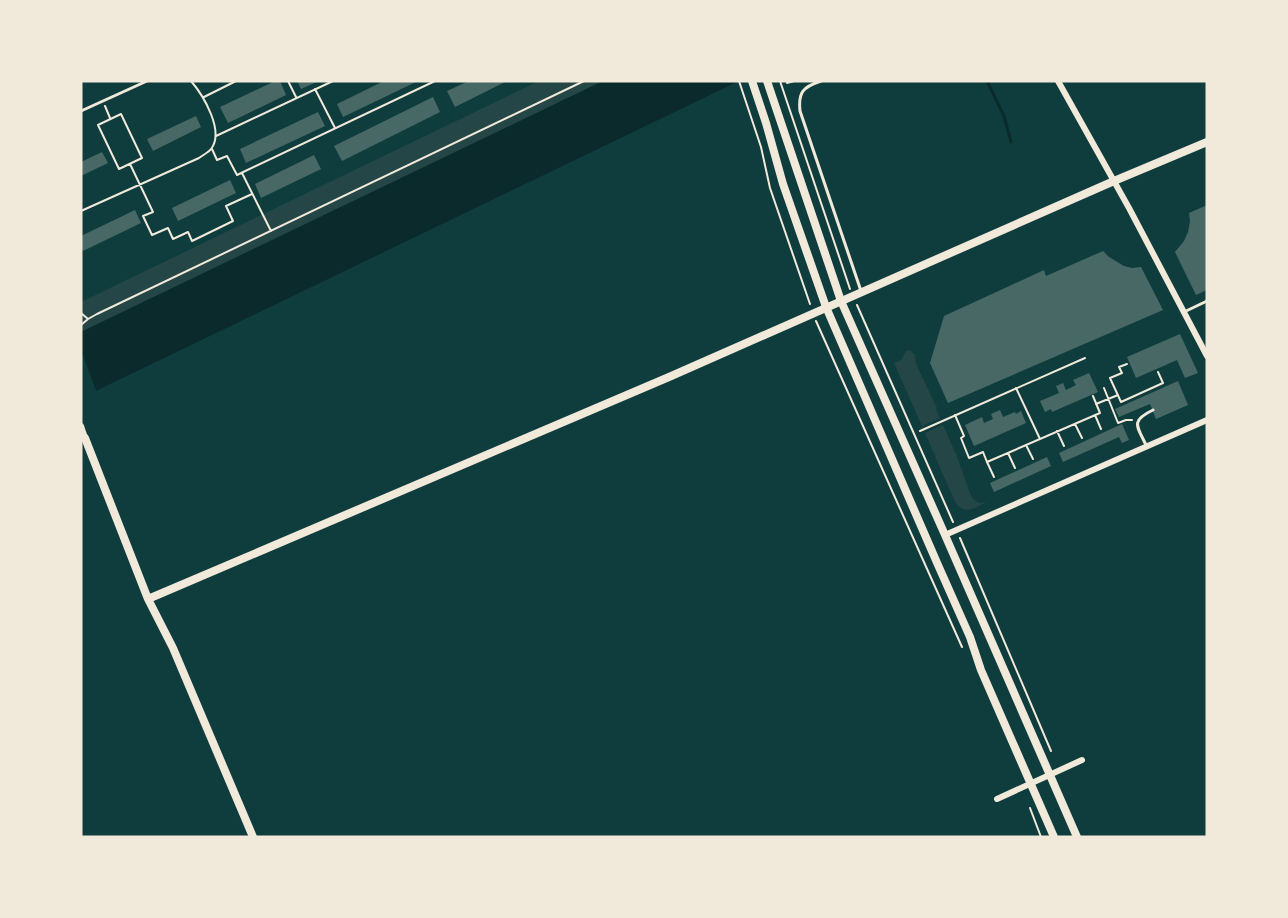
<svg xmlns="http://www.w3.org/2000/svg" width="1288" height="918" viewBox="0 0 1288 918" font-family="Signika,sans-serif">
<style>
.green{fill:#244646}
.water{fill:#0a2a2b}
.pier{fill:#0f3d3e}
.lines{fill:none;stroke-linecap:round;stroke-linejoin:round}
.stream{stroke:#0a2a2b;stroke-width:3}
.building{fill:#486865}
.path{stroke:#f1e9da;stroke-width:2}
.service{stroke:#f1e9da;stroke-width:3}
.minor{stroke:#f1e9da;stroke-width:6}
.tertiary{stroke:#f1e9da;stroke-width:8}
.secondary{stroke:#f1e9da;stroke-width:8}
</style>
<rect width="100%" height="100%" fill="#0f3d3e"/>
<!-- green -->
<path class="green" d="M539 81H603L81 332V302Z
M910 350 915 355 916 364 937 408 936 409 940 418 922 426 894 363 901 360 906 351Z
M943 425 958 459 969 491 973 499 979 503 987 502C973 508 966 516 955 502L925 433Z"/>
<!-- water -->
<path class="water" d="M603 81H739L81 398V332Z"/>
<!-- pier -->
<path class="pier" d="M81 350 97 393 81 401Z"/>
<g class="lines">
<!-- stream -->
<path class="stream" d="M987 81 1004 116 1011 142"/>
</g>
<!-- building -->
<path class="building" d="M275 81H280L286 95 228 123 220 107Z
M297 81H319L301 89Z
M384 81H418L343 117 337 104Z
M469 81H507L455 107 447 91Z
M433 97 440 112 342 161 334 146Z
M318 112 325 126 246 163 240 149Z
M196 116 201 127 153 151 147 139Z
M102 152 108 163 81 176V162Z
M314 155 321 169 261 198 255 184Z
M230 180 236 193 178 221 172 208Z
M1207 205V290L1196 295 1175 252 1184 241 1188 232 1190 221 1189 213Z
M135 210 141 223 83 251 81 246V236Z
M1103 251 1109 257 1124 266 1132 268 1141 267 1163 310 948 403 930 363 944 316 1044 270 1046 276Z
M1180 334 1198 373 1185 378 1177 360 1136 378 1127 357Z
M1089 373 1098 392 1052 412 1051 409 1045 412 1040 401 1059 393 1056 386 1063 383 1066 390 1076 385 1073 380Z
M1178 381 1188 405 1156 419 1150 404 1119 417 1115 409Z
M1000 410 1003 417 1015 412 1016 414 1021 411 1026 423 974 446 965 425 982 417 984 423 993 419 991 414Z
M1122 424 1129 440 1122 443 1119 437 1063 462 1059 453Z
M1047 457 1051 466 994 492 990 483Z"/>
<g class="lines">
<!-- path -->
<path class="path" d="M288 81 296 97
M739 81 761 147 770 188 810 304
M780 81 850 289
M787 83 794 81
M315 89 335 128
M204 97 236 81
M105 106 110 118
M121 114 142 158 119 169 98 125Z
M216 136 333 81
M212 149 217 160 227 156 237 175 435 81
M130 164 153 212 143 216 152 235 168 228 173 239 188 232 192 241 233 221 226 206 252 194
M242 173 271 231
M81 211 199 158C203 155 209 152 211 149 225 131 203 95 191 81
M857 305 953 522
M81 313 88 319
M816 321 962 647
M81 325 88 319 97 314 584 81
M1127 364 1119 367 1122 373 1110 378 1121 402 1163 383 1158 372
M1016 388 1040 439
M1104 388 1118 423 1126 420H1132
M1096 404 1118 395
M955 415 964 436 961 438 969 458 983 452 987 462 1100 413 1093 396
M1095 415 1101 429
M1075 424 1082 438
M920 431 1085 358
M1057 431 1064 446
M1026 445 1033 459
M1008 453 1015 468
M987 462 994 477
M960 538 1051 751
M1030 808 1041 837"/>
<!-- service -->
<path class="service" d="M821 81C803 87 798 92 800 111L861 291
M81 111 147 81
M1184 312 1207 301
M1146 445C1137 426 1130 421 1153 410"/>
<!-- minor -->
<path class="minor" d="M1058 81 1129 208 1207 356
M81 426 85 438
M945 535 1207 420
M997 799 1082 760"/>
<!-- tertiary -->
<path class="tertiary" d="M85 438 148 599 173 648 253 837
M148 599 669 377 1114 181 1207 142"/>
<!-- secondary -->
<path class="secondary" d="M752 81 766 123 783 184 826 307 938 565 970 637 981 670 1054 837
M767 81 841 301 945 535 1077 837"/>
</g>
<!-- border -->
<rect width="1288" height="918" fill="none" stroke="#f1e9da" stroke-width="165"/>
</svg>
